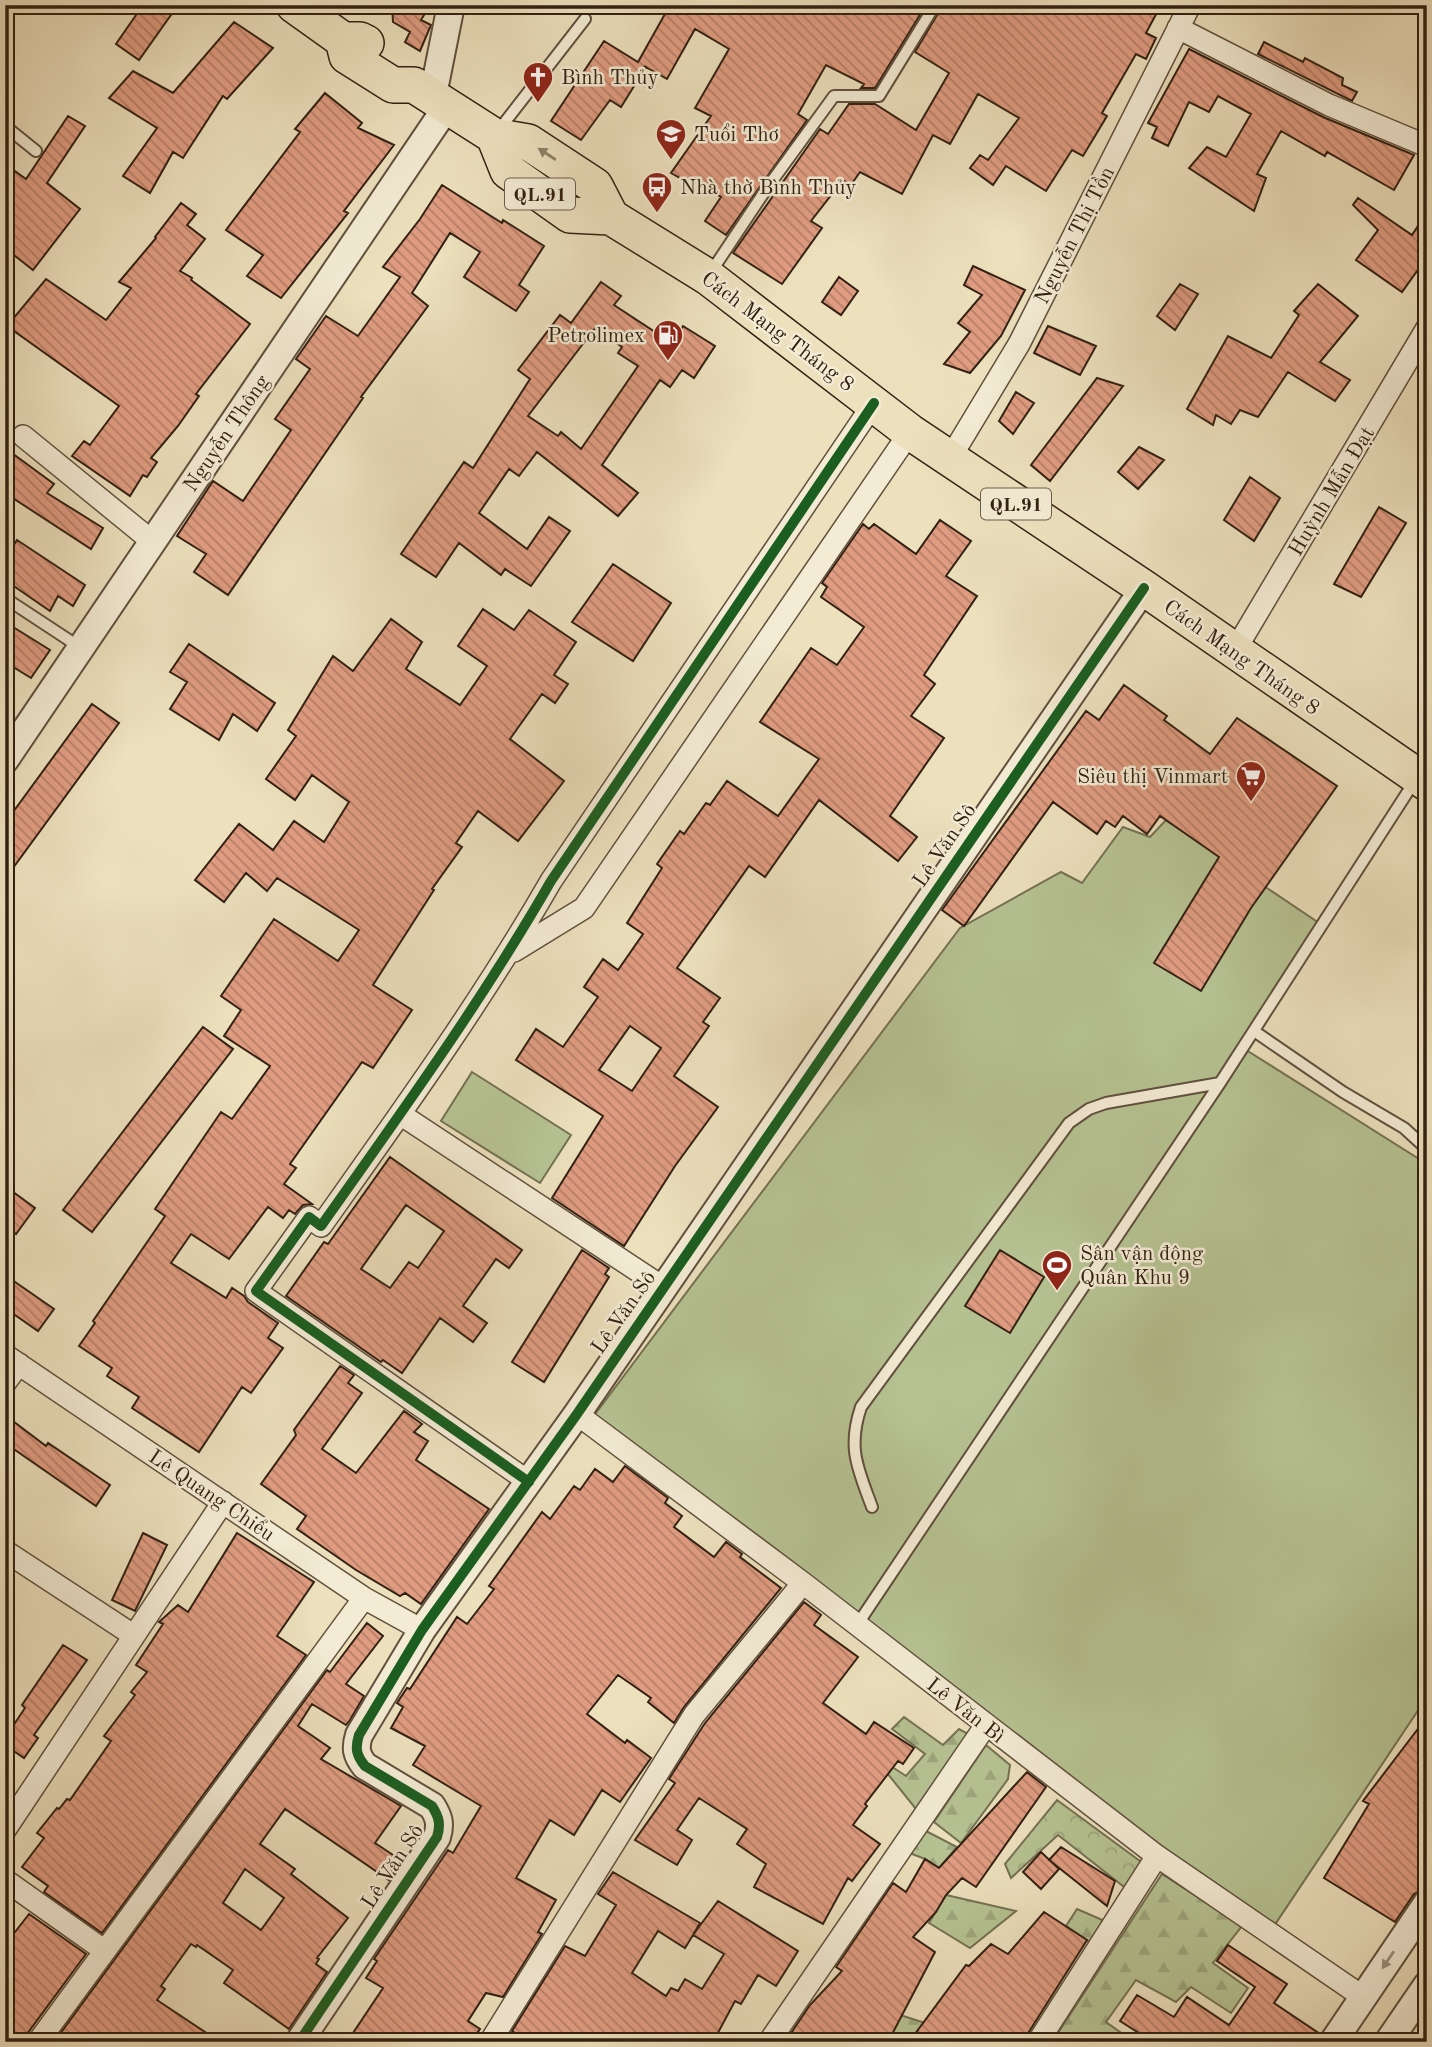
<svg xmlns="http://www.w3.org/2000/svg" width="1432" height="2047" viewBox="0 0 1432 2047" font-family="'Old Standard TT',serif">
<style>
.forest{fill:url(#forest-firs);stroke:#747152;stroke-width:2}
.park{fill:url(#park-crowns);stroke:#747152;stroke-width:2}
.pitch{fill:#b6c292;stroke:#747152;stroke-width:2}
.building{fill:url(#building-back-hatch);stroke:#322012;stroke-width:2;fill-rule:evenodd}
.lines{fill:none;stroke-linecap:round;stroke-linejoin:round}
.service-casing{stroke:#60503d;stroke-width:14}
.minor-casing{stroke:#60503d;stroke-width:24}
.tertiary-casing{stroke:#60503d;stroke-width:30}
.trunk-casing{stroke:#322012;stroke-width:38}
.service{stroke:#f3ebd4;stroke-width:10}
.minor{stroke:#f3ebd4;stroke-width:21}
.tertiary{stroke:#f3ebd4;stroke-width:26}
.trunk{stroke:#ece0bd;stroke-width:35}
.cycleway-casing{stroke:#f3ebd4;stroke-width:15}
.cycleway{stroke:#1b5e20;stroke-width:10}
.oneway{fill:#8f8068}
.oneway2{fill:#9c907d}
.labels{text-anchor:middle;stroke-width:5;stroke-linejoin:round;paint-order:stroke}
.shield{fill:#f3ebd4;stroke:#6c5d4c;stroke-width:2}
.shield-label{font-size:19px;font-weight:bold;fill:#322012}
.poi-label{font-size:21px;fill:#322012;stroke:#f3ebd4;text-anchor:start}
.street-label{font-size:21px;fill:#322012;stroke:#f3ebd4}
</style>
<defs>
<pattern id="forest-firs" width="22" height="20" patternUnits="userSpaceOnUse" patternTransform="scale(1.75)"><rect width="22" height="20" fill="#b6c292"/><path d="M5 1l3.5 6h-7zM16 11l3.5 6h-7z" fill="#9da67d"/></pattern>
<pattern id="park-crowns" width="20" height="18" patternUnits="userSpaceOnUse" patternTransform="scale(1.75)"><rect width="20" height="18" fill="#b6c292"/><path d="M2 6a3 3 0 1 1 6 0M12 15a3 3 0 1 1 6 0" fill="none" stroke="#9da67d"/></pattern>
<pattern id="building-back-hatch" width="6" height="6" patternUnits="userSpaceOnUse" patternTransform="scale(1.75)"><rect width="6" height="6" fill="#e09c81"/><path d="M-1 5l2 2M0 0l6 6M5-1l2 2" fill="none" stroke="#b67f68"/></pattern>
</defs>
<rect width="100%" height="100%" fill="#ece0bd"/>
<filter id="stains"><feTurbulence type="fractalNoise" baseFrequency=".00286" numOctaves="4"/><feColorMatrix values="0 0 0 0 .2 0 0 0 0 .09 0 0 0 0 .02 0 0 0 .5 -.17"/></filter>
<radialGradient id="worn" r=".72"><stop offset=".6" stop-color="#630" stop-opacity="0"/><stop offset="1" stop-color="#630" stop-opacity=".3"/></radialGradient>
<!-- forest -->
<path class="forest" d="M904 1717 943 1745 959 1729 970 1735 920 1814 871 1753 906 1776 925 1754 892 1729Z
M986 1745 1010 1765 1008 1779 961 1843 934 1822Z
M924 1830 957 1847 939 1868 925 1859 907 1852Z
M1162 1874 1242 1926 1213 1963 1248 1988 1231 2013 1191 1987 1176 2002 1136 1980 1106 2022 1134 2042H1052Z
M946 1895 1016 1911 970 1948 929 1923Z
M1077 1909 1107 1922 1094 1945 1066 1926Z
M894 2013 928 2024 909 2042H880Z"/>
<!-- park -->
<path class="park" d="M1057 1800 1144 1864 1128 1890 1058 1835 1011 1878 1005 1864Z"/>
<!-- pitch -->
<path class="pitch" d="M1166 820 1319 923 1243 1048 1427 1164V1697L1272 1929 590 1421 960 928 1061 872 1082 883 1123 827 1150 837Z
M472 1072 571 1135 540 1183 441 1121Z"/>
<!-- building -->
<path class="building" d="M143 5H178L139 60 116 44Z
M392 5H430L421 20 431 25 420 51 405 42 410 32 393 22Z
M670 5H926L875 88H861L864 84 826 65 798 114 807 120 726 235 705 221 721 197 689 179 687 182 671 173 711 116 695 108 729 49 695 29 667 79 644 66 646 67 621 107 610 100 581 140 551 121 604 41 638 62Z
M943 5H1161L1146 33 1156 38 1146 59 1136 54 1102 113 1107 116 1083 156 1072 150 1046 191 1006 166 993 185 970 168 980 155 988 160 1019 118 978 94 950 144 933 135 902 194 860 172 851 185 843 180 811 221 822 228 782 284 733 253 820 129 828 134 849 104H875L916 130 949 73 915 52Z
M234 22 273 48 227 99 223 96 183 158 173 152 150 193 123 176 157 128 109 98 133 71 173 93Z
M1264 42 1303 62 1305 58 1343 78 1342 85 1357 92 1352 101 1258 54Z
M1189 49 1323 117 1414 155 1394 190 1327 152 1325 156 1281 131 1257 174 1266 178 1254 211 1189 168 1207 147 1226 157 1251 114 1218 96 1209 112 1189 102 1168 146 1152 138 1157 127 1148 123Z
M325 93 362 123 358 128 394 145 344 211 348 213 281 298 247 276 263 255 226 230 300 132 295 129Z
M68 116 85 126 47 183 80 209 33 270 5 248V164L26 179Z
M442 185 502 223 503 220 544 246 519 285 529 292 516 311 464 277 480 252 450 233 412 293 428 306 361 397 363 398 228 595 194 572 206 554 177 536 213 481 243 501 291 430 275 419 310 369 296 359 326 316 358 336 400 277 383 267 420 219Z
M1358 198 1412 235 1427 212V257L1402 292 1356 260 1378 230 1353 205Z
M181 203 196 214 187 225 205 239 180 271 192 278 191 280 250 324 196 394 199 396 178 426 151 458 157 462 147 477 143 475 130 496 72 456 84 441 90 445 119 406 7 326 46 279 106 320 131 288 119 282 156 238 155 237Z
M973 266 1025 290 1001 336 970 373 944 364 970 332 958 323 982 295 964 285Z
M839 277 858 291 841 315 822 302Z
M601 282 621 296 614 305 672 343 683 326 715 346 694 378 682 370 670 387 660 380 602 465 638 493 618 516 537 452 519 476 509 469 479 513 527 549 549 517 570 531 531 586 505 569 501 575 459 543 436 577 401 554 464 462 473 468 530 379 518 370 560 315 571 323ZM595 328 622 347 618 353 638 366 581 449 561 432 558 436 528 416Z
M1180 284 1198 294 1175 330 1157 316Z
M1318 284 1358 316 1320 362 1350 380 1335 401 1288 372 1258 417 1240 410 1231 424 1216 415 1213 425 1187 409 1228 336 1271 358 1299 315 1294 311Z
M1048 326 1096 346 1080 375 1034 353Z
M1097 378 1123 386 1050 481 1031 465Z
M1016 392 1034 403 1013 434 999 421Z
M1139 447 1164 460 1138 489 1118 472Z
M5 448 54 484 47 493 103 528 91 549 5 493Z
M1250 477 1280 498 1254 541 1224 520Z
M1379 507 1406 523 1361 597 1334 584Z
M940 520 971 541 946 576 977 596 924 675 935 684 911 716 944 738 890 816 917 837 898 861 819 800 765 877 749 866 677 968 720 998 703 1022 709 1026 674 1076 718 1107 675 1166 624 1246 552 1198 603 1116 516 1060 536 1029 563 1047 598 997 584 987 603 959 618 970 643 934 627 923 662 868 657 864 680 831 684 834 706 803 710 805 727 781 778 816 819 759 760 722 811 648 837 665 864 627 821 597 827 587 822 583 863 524 869 529 874 524 916 554ZM630 1026 661 1048 632 1091 599 1070Z
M17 540 85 585 73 606 58 596 50 611 5 580V571L12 560 7 556Z
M613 564 671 603 633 661 572 622Z
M483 609 514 630 529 610 576 642 554 675 568 684 555 703 542 694 510 739 564 781 518 841 478 811 456 843 462 847 432 889 434 890 373 985 412 1010 373 1068 362 1062 290 1164 296 1168 284 1184 312 1204 303 1205 295 1214 289 1210 283 1218 268 1207 229 1259 191 1234 171 1263 226 1298 232 1288 244 1296 248 1302 278 1323 268 1338 283 1348 251 1393 242 1387 199 1452 132 1408 139 1397 107 1376 112 1368 79 1346 95 1323 93 1321 165 1216 155 1209 221 1112 232 1119 270 1066 224 1036 241 1010 221 996 274 919 338 961 359 930 277 878 267 891 246 873 224 902 195 880 239 824 273 850 294 821 324 842 349 802 312 775 295 800 266 779 296 736 288 730 333 656 353 671 391 619 422 642 406 669 460 705 487 666 458 646Z
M5 622 50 650 31 678 5 662Z
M189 644 275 703 257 731 233 714 219 740 170 709 187 682 170 672Z
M1124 685 1167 716 1164 720 1210 754 1237 718 1337 786 1251 908 1201 991 1154 963 1219 857 1160 816 1147 834 1123 816 1115 827 1106 821 1097 834 1053 802 964 926 942 910 1086 711 1099 720Z
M92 704 119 723 5 879V823Z
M203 1027 233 1049 92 1232 63 1210Z
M390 1157 522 1250 509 1268 496 1259 463 1306 487 1323 473 1342 440 1318 402 1373 383 1360 381 1362 286 1296 324 1242 328 1244ZM406 1205 444 1231 418 1268 409 1262 390 1288 361 1269Z
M5 1186 35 1208 16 1234 5 1226Z
M582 1250 609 1268 605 1274 609 1277 544 1382 512 1362Z
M1000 1250 1044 1277 1010 1333 965 1306Z
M5 1275 54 1309 38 1331 5 1308Z
M340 1366 354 1375 348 1383 362 1393 322 1449 356 1473 404 1411 422 1424 414 1432 428 1441 416 1460 489 1509 421 1604 405 1593 400 1596 356 1570 297 1529 306 1516 261 1484 296 1435 294 1430Z
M5 1415 46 1446 48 1443 110 1485 96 1506 5 1443Z
M625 1466 668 1498 665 1503 682 1516 674 1527 714 1557 726 1542 742 1554 740 1557 781 1588 684 1707 674 1723 648 1702 651 1698 618 1675 587 1714 625 1743 627 1740 651 1758 620 1802 602 1790 574 1835 550 1820 516 1878 556 1900 538 1932 542 1934 503 1997 486 1993 468 2021 480 2029 471 2042H347L383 1988 366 1978 377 1961 374 1959 448 1850 453 1853 481 1806 413 1765 425 1746 391 1728 403 1707 397 1703 407 1688 410 1689 457 1617 467 1624 494 1589 489 1586 542 1512 550 1519 574 1486 580 1490 595 1469 613 1482Z
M143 1533 167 1545 135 1611 112 1600Z
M237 1533 314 1582 277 1636 306 1655 102 1933 44 1892 48 1886 22 1867 44 1838 37 1833 57 1808 59 1809 67 1799 70 1800 111 1741 104 1736 135 1695 131 1692 147 1672 136 1665 163 1624 159 1622 178 1605 188 1612Z
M804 1602 821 1615 814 1625 858 1657 823 1703 866 1734 874 1722 914 1748 903 1764 898 1761 865 1804 867 1806 853 1825 880 1844 852 1881 848 1878 823 1924 754 1887 766 1864 737 1844 747 1829 699 1798 677 1830 692 1840 677 1865 635 1840 675 1783 669 1779 705 1723Z
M367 1623 383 1636 346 1684 364 1696 350 1720 346 1725 312 1704 298 1726 330 1748 321 1759 401 1806 375 1843 402 1861 389 1880 285 1809 260 1844 295 1869 291 1874 348 1918 317 1958 319 1959 316 1964 327 1972 289 2029 224 1983 233 1970 197 1945 196 1947 191 1944 161 1986 165 1989 157 2000 220 2042H54L327 1670 330 1672ZM245 1869 284 1898 261 1930 223 1903Z
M63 1645 87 1660 34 1735 38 1738 24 1758 5 1745V1738L25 1708 22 1705Z
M1427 1717V1887L1414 1894 1395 1922 1324 1878 1369 1804 1363 1801Z
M1027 1772 1046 1787 976 1887 962 1878 946 1895 936 1912 913 1937 935 1952 888 2042H785L810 2005 842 1971 836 1967 893 1883 906 1892 925 1859 939 1868Z
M1061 1847 1115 1881 1107 1906 1049 1860Z
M1041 1852 1059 1869 1041 1889 1023 1872Z
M613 1872 700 1923 693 1935 718 1901 798 1951 776 1986 758 1975 741 2004 735 2001 713 2042H529L512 2031 565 1946 585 1956 616 1905 598 1894ZM658 1931 685 1948 693 1935 724 1954 702 1989 685 1979 678 1991 671 1988 666 1996 632 1973Z
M1044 1912 1087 1940 1027 2035 1025 2042H909L966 1965 969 1966 991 1944 1008 1954Z
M29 1914 86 1954 27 2034 25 2042H5V1945Z
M1228 1945 1287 1984 1274 2003 1320 2034 1317 2042H1153L1120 2021 1137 1995 1174 2017 1187 1997 1229 2025 1255 1987 1217 1961Z"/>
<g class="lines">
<!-- service casing -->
<g class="service-casing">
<path id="service" d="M5 126 36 151
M498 131 585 19
M711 272 767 188 834 96H879L935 5
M5 598 81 648
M1254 1031 1343 1092 1404 1128 1427 1149
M872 1507C858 1469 847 1448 861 1407L1069 1123 1089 1109 1106 1103 1220 1083
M857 1625 1220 1083 1416 779"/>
</g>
<!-- minor casing -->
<g class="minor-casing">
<path id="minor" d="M1178 28 1329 105 1427 146
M23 436 153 542
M949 460 1019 344 1190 5
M1234 652 1427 328
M514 951 584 908 910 432
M400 1114 664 1288
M5 1355 364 1598 422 1630
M5 1383 19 1364
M577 1414 803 1583 1157 1856 1363 1997
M529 1482 256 1291 309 1217 321 1226C401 1113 482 1001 551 881L874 403
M5 1551 133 1635
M5 1830 223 1502
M5 1880 105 1951
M38 2042 364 1598
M490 2042 694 1715 803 1583
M769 2042 986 1725
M1038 2042 1157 1856"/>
</g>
<!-- tertiary casing -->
<g class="tertiary-casing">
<path id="tertiary" d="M433 95 451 5
M5 760 448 105
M299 2042 437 1837C441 1824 439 1817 432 1806L365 1766C356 1755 355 1748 359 1735L422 1630 577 1414 1144 588
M1333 2042 1427 1903
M1388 2042 1427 1985"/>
</g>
<!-- trunk casing -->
<g class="trunk-casing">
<path id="trunk" d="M294 5 343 40H360L366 43
M343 40 347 56 393 85H414L494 136 528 142 595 186 611 217 708 277 910 432 1144 588 1427 783
M494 136 508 171 570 215 611 217"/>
</g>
<!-- service -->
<use href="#service" class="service"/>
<!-- minor -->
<use href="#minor" class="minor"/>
<!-- tertiary -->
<use href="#tertiary" class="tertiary"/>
<!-- trunk -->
<use href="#trunk" class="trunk"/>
<!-- cycleway casing -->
<g class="cycleway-casing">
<path id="cycleway" d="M529 1482 256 1291 309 1217 321 1226C401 1113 482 1001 551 881L874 403
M299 2042 437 1837C441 1824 439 1817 432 1806L365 1766C356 1755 355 1748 359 1735L422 1630 577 1414 1144 588"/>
</g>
<!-- cycleway -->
<use href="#cycleway" class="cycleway"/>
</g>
<!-- one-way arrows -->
<defs><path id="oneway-solid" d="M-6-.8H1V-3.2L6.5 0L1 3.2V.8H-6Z" transform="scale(1.75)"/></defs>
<use class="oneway" href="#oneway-solid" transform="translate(547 154) rotate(-147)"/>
<use class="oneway2" href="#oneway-solid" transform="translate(1388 1960) rotate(124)"/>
<!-- icons -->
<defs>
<g id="church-pin" transform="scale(1.575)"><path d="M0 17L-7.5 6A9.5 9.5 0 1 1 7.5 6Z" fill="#8f2418" stroke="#f3ebd4"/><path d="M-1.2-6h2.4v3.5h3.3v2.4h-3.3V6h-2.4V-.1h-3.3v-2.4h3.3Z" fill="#fff"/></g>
<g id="school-pin" transform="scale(1.575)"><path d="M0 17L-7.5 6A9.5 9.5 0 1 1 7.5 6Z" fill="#8f2418" stroke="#f3ebd4"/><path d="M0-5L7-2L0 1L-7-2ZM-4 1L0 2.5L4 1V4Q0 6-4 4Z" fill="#fff"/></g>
<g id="bus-pin" transform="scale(1.575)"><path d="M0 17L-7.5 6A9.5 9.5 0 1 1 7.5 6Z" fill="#8f2418" stroke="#f3ebd4"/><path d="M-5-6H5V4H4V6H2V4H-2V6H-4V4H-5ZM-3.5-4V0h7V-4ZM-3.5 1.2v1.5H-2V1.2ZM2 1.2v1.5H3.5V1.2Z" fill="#fff"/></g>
<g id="fuel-pin" transform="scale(1.575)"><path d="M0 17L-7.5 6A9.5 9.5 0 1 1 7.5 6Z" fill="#8f2418" stroke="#f3ebd4"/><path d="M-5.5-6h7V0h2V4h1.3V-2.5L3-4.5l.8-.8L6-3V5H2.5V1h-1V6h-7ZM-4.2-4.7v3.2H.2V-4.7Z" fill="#fff"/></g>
<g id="supermarket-pin" transform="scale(1.575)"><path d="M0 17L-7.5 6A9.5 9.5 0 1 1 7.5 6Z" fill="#8f2418" stroke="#f3ebd4"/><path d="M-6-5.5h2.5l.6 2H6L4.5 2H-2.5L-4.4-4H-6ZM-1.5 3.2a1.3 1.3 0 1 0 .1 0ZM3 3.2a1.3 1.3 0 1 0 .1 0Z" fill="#fff"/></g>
<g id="stadium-pin" transform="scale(1.575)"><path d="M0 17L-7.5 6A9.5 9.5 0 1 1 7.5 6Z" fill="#8f2418" stroke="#f3ebd4"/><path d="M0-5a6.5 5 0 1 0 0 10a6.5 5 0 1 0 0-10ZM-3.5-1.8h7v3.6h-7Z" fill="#fff"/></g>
</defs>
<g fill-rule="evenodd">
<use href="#church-pin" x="538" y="77"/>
<use href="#school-pin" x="671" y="134"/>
<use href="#bus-pin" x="657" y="187"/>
<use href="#fuel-pin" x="668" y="335"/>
<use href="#supermarket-pin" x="1251" y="776"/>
<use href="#stadium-pin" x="1057" y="1265"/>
</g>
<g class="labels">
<!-- shield labels -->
<g class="shield">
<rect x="505" y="178.5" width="70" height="31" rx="5"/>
<rect x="981" y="488.5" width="70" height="31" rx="5"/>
</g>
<g class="shield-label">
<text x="540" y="201">QL.91</text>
<text x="1016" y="511">QL.91</text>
</g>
<!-- poi labels -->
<g class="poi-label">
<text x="561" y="84">Bình Thủy</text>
<text x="694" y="141">Tuổi Thơ</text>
<text x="680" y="194">Nhà thờ Bình Thủy</text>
<text x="645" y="342" text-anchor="end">Petrolimex</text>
<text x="1228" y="783" text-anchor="end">Siêu thị Vinmart</text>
<text x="1080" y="1260">Sân vận động<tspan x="1080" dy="24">Quân Khu 9</tspan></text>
</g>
<!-- street labels -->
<g class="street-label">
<text transform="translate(1074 235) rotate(-63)" y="7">Nguyễn Thị Tồn</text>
<text transform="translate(778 331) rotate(37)" y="7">Cách Mạng Tháng 8</text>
<text transform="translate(226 433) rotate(-56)" y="7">Nguyễn Thông</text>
<text transform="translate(1331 491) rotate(-59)" y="7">Huỳnh Mẫn Đạt</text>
<text transform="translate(1242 657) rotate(35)" y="7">Cách Mạng Tháng 8</text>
<text transform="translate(944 845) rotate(-56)" y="7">Lê Văn Sô</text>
<text transform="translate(623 1312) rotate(-55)" y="7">Lê Văn Sô</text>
<text transform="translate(212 1495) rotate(34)" y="7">Lê Quang Chiểu</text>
<text transform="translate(966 1710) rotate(38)" y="7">Lê Văn Bì</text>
<text transform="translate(392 1866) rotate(-57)" y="7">Lê Văn Sô</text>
</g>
</g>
<!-- margin -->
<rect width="1432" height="2047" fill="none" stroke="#ece0bd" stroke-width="28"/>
<rect x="7" y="7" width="1418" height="2033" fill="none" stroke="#322012" stroke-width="3.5"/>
<rect x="14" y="14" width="1404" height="2019" fill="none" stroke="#322012" stroke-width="2"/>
<rect width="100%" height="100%" filter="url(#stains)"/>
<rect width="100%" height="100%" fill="url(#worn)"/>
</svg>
